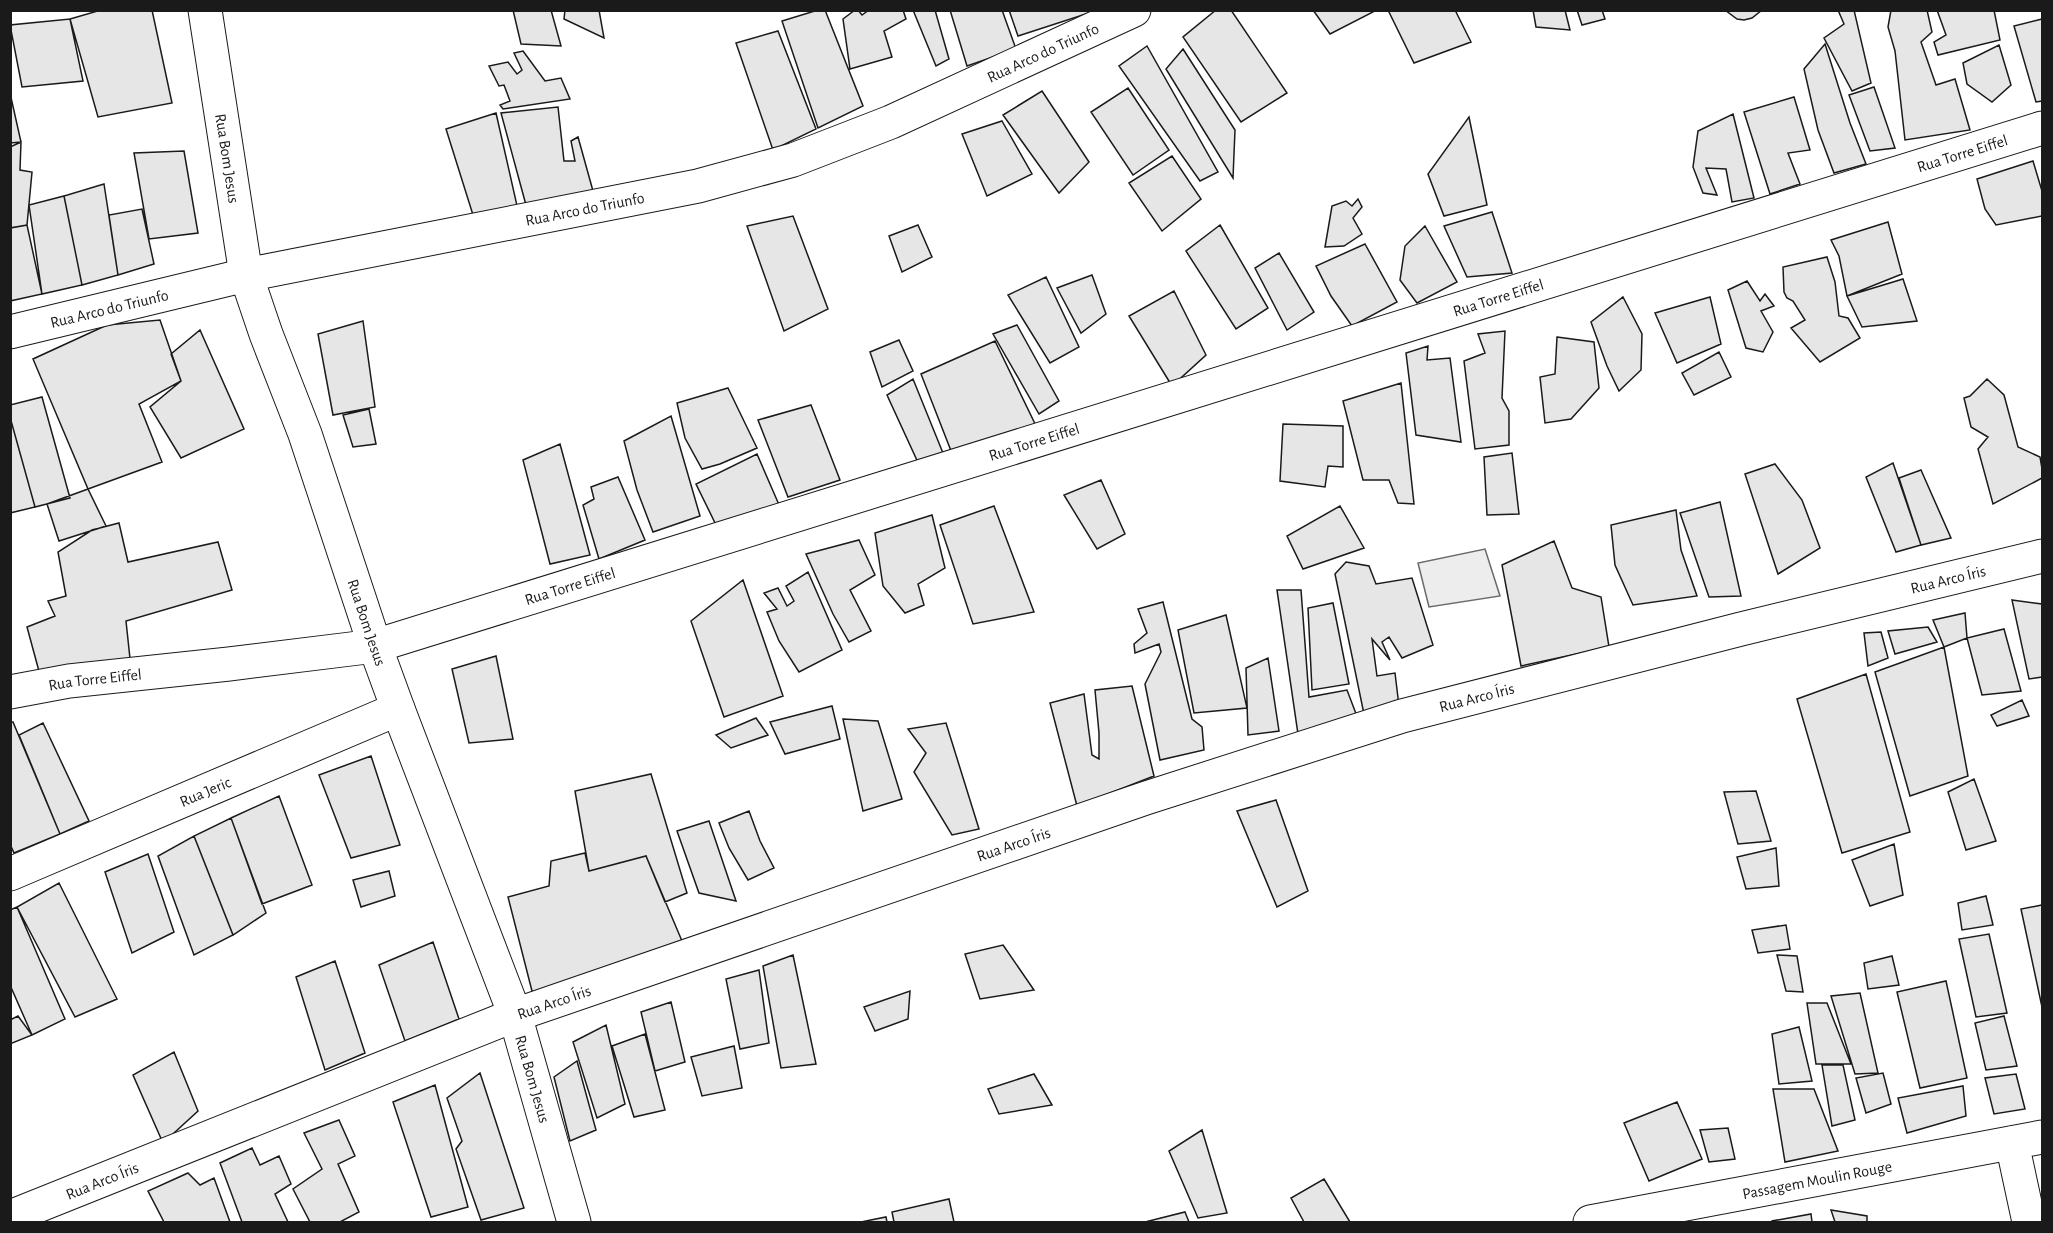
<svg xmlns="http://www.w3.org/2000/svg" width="2053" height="1233" viewBox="0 0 2053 1233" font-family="'Alegreya Sans',sans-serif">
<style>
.built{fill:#ededed;stroke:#6a6a6a;stroke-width:1.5}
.building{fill:#e6e6e6;stroke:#1a1a1a;stroke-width:1.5}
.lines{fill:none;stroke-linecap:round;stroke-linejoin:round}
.minor-casing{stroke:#1a1a1a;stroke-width:35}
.minor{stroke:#fff;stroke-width:33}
.labels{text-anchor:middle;stroke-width:4.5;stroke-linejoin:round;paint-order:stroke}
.street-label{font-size:16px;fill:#1a1a1a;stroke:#fff}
</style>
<rect width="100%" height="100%" fill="#fff"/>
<!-- built -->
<path class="built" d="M1485 549 1500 596 1429 607 1418 563Z"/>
<!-- building -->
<path class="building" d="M101 10H152L172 103 98 117 70 19Z
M513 10H551L561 46 521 44Z
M565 10H599L604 38 564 19Z
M818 10H825L863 106 818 128 782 21Z
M855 10H858L862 15 869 10H903L906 19 884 31 892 57 850 69 843 19Z
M913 10H935L949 59 936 66Z
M950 10H1002L1016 49 967 66Z
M1009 10H1089V13L1018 36Z
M1216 10H1231L1287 93 1241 122 1183 37Z
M1313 10H1372L1373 12 1330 34Z
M1388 10H1455L1471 42 1414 63Z
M1533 10H1565L1570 30 1536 27Z
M1577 10H1602L1605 19 1582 25Z
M1725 10H1762L1752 18 1744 20 1737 19Z
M1838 10H1854L1871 83 1852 91 1824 38 1844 24Z
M1891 10H1927L1932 32 1921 42 1936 85 1955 79 1970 130 1905 140 1895 51 1888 27Z
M1937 10H1994L2000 40 1938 55 1934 42 1946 35Z
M70 19 83 81 22 87 10 25Z
M2042 19V101L2036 102 2014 26Z
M778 31 816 129 773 150 736 43Z
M1825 44 1850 123 1866 164 1834 173 1818 130 1804 69Z
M1999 45 2011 85 1992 102 1967 84 1963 63Z
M1147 46 1218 172 1200 181 1119 66Z
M1183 49 1235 130 1233 178 1166 69Z
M523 51 545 81 561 78 570 99 503 109 500 105 510 101 504 85 499 86 489 66 508 62 517 74 522 70 514 53Z
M1874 87 1895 148 1870 151 1849 95Z
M1128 88 1169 150 1133 175 1091 112Z
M1042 91 1089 162 1059 193 1003 115Z
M10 93 21 142 10 143Z
M1794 97 1810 150 1788 153 1800 184 1770 194 1744 112Z
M558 107 564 161H575L571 141 578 137 593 191 526 205 501 113Z
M496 113 518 210 473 215 446 129Z
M1733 114 1754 198 1732 202 1726 169 1706 168 1717 195 1703 193 1693 167 1698 131Z
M1469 117 1487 205 1444 216 1428 174Z
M1002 121 1032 174 987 196 962 134Z
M21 142 20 170 32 172 27 225 10 228V147Z
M184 151 198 233 149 239 134 153Z
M1172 156 1201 199 1162 231 1129 183Z
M2033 161 2042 191V216L1996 225 1985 209 1977 179Z
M104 184 118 275 82 285 64 196Z
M64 196 82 285 42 294 29 205Z
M1358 199 1362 207 1353 218 1362 234 1344 246 1325 247 1332 206 1346 201 1352 206Z
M142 209 154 264 118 275 109 215Z
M1492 212 1512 273 1467 277 1444 226Z
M793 216 828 309 784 331 747 226Z
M1888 222 1902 274 1847 296 1839 256 1831 240Z
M27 225 42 294 10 301V228Z
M918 225 932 257 902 272 889 236Z
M1220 225 1268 308 1236 329 1186 251Z
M1425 226 1457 282 1417 303 1400 280 1405 246Z
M1365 244 1397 302 1352 326 1331 296 1316 266Z
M1279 253 1314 312 1287 330 1255 268Z
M1827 257 1835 282 1839 316 1848 318 1860 338 1820 362 1791 328 1805 320 1793 301 1787 298 1784 292 1783 267Z
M1092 275 1106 314 1081 333 1057 288Z
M1046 277 1079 347 1050 363 1008 295Z
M1903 279 1917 321 1862 327 1847 296Z
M1747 281 1760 301 1765 294 1774 306 1761 311 1773 332 1763 352 1746 348 1728 290Z
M1174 291 1206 355 1172 386 1129 316Z
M1623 297 1642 334 1641 370 1619 391 1607 366 1591 322Z
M1710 297 1721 344 1677 363 1655 313Z
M160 320 181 381 139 404 162 462 88 489 33 359 107 325Z
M363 321 375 407 333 415 318 334Z
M1017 325 1059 401 1039 414 993 334Z
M200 330 244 429 181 458 150 407 181 381 171 354Z
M1505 331 1502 398 1509 411V445L1475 449 1464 361 1485 353 1478 334Z
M1557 337 1594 342 1599 388 1571 419 1545 423 1540 377 1555 374Z
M899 340 913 371 882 387 870 352Z
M995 341 1039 432 955 461 921 374Z
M1428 346 1427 360 1450 358 1461 442 1416 435 1406 353Z
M1719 352 1731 377 1694 395 1682 373Z
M913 379 945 458 921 469 887 395Z
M1987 379 2004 395 2018 447 2040 457 2042 469V478L1993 504 1978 449 1988 437 1971 427 1964 398 1970 396Z
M1401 383 1414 504 1398 503 1389 480H1363L1343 401Z
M728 388 757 448 720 464 702 469 685 438 677 403Z
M42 397 70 498 35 507 10 417V405Z
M811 405 840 480 788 497 758 420Z
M369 409 376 444 353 447 343 415Z
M671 416 700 516 653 532 637 490 624 441Z
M10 417 35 507 10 513Z
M1283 424 1343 426V467L1328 466 1325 487 1280 481Z
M560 444 590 555 550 564 523 460Z
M1512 453 1519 514 1487 515 1484 457Z
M757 454 780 507 719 531 696 484Z
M1893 463 1921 545 1896 552 1866 477Z
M1775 464 1802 500 1820 548 1778 574 1745 474Z
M1921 470 1951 538 1921 545 1899 478Z
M618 477 645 540 599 559 583 505 594 499 591 487Z
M1101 480 1125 534 1097 549 1064 495Z
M88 489 106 526 59 541 47 504Z
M1720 502 1741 596 1709 597 1680 513Z
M994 506 1034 612 973 624 940 525Z
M1340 506 1364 548 1303 569 1287 536Z
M1676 510 1681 550 1697 596 1633 605 1615 565 1611 525Z
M932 515 945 568 918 584 924 605 905 613 883 586 875 533Z
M119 523 128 562 218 542 232 590 126 621 131 668 43 686 27 627 55 616 48 601 66 596 58 552 92 530Z
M859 540 875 575 850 590 871 631 849 642 833 614 806 554Z
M1554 541 1572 588 1601 597 1609 647 1521 666 1502 565Z
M1346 562 1369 566 1376 584 1412 578 1433 645 1402 658 1389 637 1382 642 1390 660 1372 639 1377 676 1395 673 1399 706 1365 719 1335 574Z
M808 572 842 650 799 672 779 641 767 612 777 609 764 593 778 588 787 606 794 601 786 586Z
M743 580 783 696 724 717 691 621Z
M1277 590H1301L1309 697 1347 690 1358 719 1298 734Z
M2012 600 2042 604V677L2029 679Z
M1163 602 1192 719 1202 727 1204 750 1160 760 1145 684 1161 652 1159 644 1135 653 1134 644 1147 633 1138 609Z
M1333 603 1349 684 1312 690 1308 608Z
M1965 613 1967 638 1944 647 1933 620Z
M1226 615 1247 708 1194 713 1178 630Z
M1928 627 1937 642 1895 654 1888 631Z
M2004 629 2021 691 1982 695 1967 638Z
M1881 632 1888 658 1868 666 1864 633Z
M1944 647 1968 776 1910 796 1875 672Z
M496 656 513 739 469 743 452 669Z
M1268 658 1279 731 1248 735 1246 668Z
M1866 674 1910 832 1842 853 1797 699Z
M1132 686 1154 776 1077 806 1050 703 1084 694 1092 755 1099 759V733L1095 690Z
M2022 700 2029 716 1997 726 1991 715Z
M832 706 840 739 785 754 770 722Z
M756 718 768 735 731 748 716 735Z
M843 719 878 721 902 799 863 811Z
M10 722H13L60 834 14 853 10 844Z
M43 723 89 821 60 834 19 735Z
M946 723 979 829 952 835 914 772 926 753 908 729Z
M371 756 400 845 351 858 319 775Z
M651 774 687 893 665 902 646 856 589 871 575 791Z
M1974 779 1996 841 1966 850 1948 792Z
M1756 791 1771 841 1738 844 1724 792Z
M279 796 312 885 262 904 231 818Z
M1276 800 1308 891 1277 907 1237 811Z
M749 811 760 841 774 868 748 880 729 848 719 823Z
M231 818 266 913 233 935 194 836Z
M709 821 736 901 699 893 677 831Z
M194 836 233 935 194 955 158 856Z
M1894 844 1903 895 1870 906 1852 860Z
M1776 848 1779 886 1746 889 1737 857Z
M585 853 589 871 646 856 682 941 533 995 508 897 549 886 551 861Z
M148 854 174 932 132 953 105 872Z
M389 871 395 896 361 907 353 880Z
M59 883 117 999 75 1017 17 907Z
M1986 896 1993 925 1962 930 1958 903Z
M2042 905V1007L2021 909Z
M17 907 65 1019 32 1035 10 985V910Z
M1786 925 1790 949 1758 953 1752 930Z
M1989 934 2007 1013 1976 1017 1959 939Z
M433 942 459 1019 405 1041 379 965Z
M1003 945 1034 990 980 999 965 954Z
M793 955 816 1064 781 1068 763 966Z
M1777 955 1797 956 1803 992 1786 991Z
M1892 956 1899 985 1868 989 1864 963Z
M335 961 365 1053 325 1070 296 977Z
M759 970 769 1043 740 1049 726 979Z
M1946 981 1967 1078 1920 1088 1897 992Z
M910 991 908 1019 875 1031 864 1007Z
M1860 993 1878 1073 1855 1074 1831 996Z
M671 1002 685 1062 655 1071 641 1012Z
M1807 1003H1827L1851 1064H1816Z
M18 1016 32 1035 10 1044V1020Z
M2004 1016 2017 1066 1986 1070 1975 1023Z
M606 1025 625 1104 597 1118 573 1042Z
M1799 1027 1812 1081 1779 1084 1772 1034Z
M645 1034 665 1110 634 1117 612 1046Z
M734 1046 742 1088 702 1096 691 1057Z
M174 1052 198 1111 163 1143 133 1075Z
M577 1061 596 1130 570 1141 554 1077Z
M1822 1065H1843L1855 1120 1832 1126Z
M480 1073 524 1208 481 1220 456 1149 462 1141 447 1098Z
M1883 1073 1891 1104 1866 1113 1856 1078Z
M1034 1074 1052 1105 999 1114 988 1089Z
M2016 1074 2025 1109 1994 1114 1985 1078Z
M435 1085 468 1207 431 1217 393 1102Z
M1963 1086 1966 1116 1907 1133 1898 1098Z
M1773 1089H1814L1838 1151 1785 1162Z
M1677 1102 1702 1159 1649 1181 1624 1123Z
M339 1120 355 1156 338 1164 359 1212 340 1222H310L293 1189 322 1169 304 1133Z
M1728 1128 1735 1159 1709 1162 1700 1130Z
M1202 1130 1227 1213 1198 1218 1169 1151Z
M252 1148 260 1165 279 1156 291 1184 275 1194 288 1222H242L220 1163Z
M188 1173 200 1185 214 1178 230 1222H164L148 1191Z
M1324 1179 1350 1222H1304L1291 1198Z
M949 1199 954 1222H894L892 1212Z
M1831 1210 1867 1216V1222H1835Z
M1185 1212 1189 1222H1145Z
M1811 1214 1812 1222H1772V1221Z
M886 1217 887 1222H861Z"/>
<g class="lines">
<!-- minor casing -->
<g class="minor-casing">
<g id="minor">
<path id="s1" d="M205 10 246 275 266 334 305 434 375 646 398 709 515 1015 574 1222"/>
<path id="s2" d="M10 332 246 275 698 186 793 160 891 122 1134 10"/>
<path id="s3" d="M10 692 69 681 229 664 375 646 2042 128"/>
<path id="s4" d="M10 874 398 709"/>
<path d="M2012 1143 2029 1222"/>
<path id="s5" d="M10 1217 515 1015 1146 798 1402 716 1741 629 2042 556"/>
<path id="s6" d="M1590 1222 2042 1137"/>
</g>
</g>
<!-- minor -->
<use href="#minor" class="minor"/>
</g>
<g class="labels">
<!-- street labels -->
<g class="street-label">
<text dy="6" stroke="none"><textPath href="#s2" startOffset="1074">Rua Arco do Triunfo</textPath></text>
<text dy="6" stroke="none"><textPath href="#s3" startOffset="2030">Rua Torre Eiffel</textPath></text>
<text dy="6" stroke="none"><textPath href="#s1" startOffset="150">Rua Bom Jesus</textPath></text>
<text dy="6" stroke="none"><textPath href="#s2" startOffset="588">Rua Arco do Triunfo</textPath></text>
<text dy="6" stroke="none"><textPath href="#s3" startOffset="1544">Rua Torre Eiffel</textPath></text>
<text dy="6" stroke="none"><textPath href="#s2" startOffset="102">Rua Arco do Triunfo</textPath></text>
<text dy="6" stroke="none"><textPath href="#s3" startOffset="1058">Rua Torre Eiffel</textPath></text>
<text dy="6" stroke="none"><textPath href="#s5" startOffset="2043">Rua Arco Íris</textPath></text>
<text dy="6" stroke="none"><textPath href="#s3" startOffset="572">Rua Torre Eiffel</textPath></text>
<text dy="6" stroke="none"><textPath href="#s1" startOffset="636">Rua Bom Jesus</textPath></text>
<text dy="6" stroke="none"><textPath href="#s3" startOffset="86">Rua Torre Eiffel</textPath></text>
<text dy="6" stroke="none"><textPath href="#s5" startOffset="1557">Rua Arco Íris</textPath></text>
<text dy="6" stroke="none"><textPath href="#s4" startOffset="212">Rua Jeric</textPath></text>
<text dy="6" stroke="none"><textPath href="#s5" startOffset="1071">Rua Arco Íris</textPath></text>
<text dy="6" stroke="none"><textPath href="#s5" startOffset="585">Rua Arco Íris</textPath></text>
<text dy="6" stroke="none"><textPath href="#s1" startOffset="1122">Rua Bom Jesus</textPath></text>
<text dy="6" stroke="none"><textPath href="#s6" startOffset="231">Passagem Moulin Rouge</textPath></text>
<text dy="6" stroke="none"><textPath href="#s5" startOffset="99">Rua Arco Íris</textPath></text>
</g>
</g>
<!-- border -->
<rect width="2053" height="1233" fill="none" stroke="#1a1a1a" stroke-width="24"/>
</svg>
